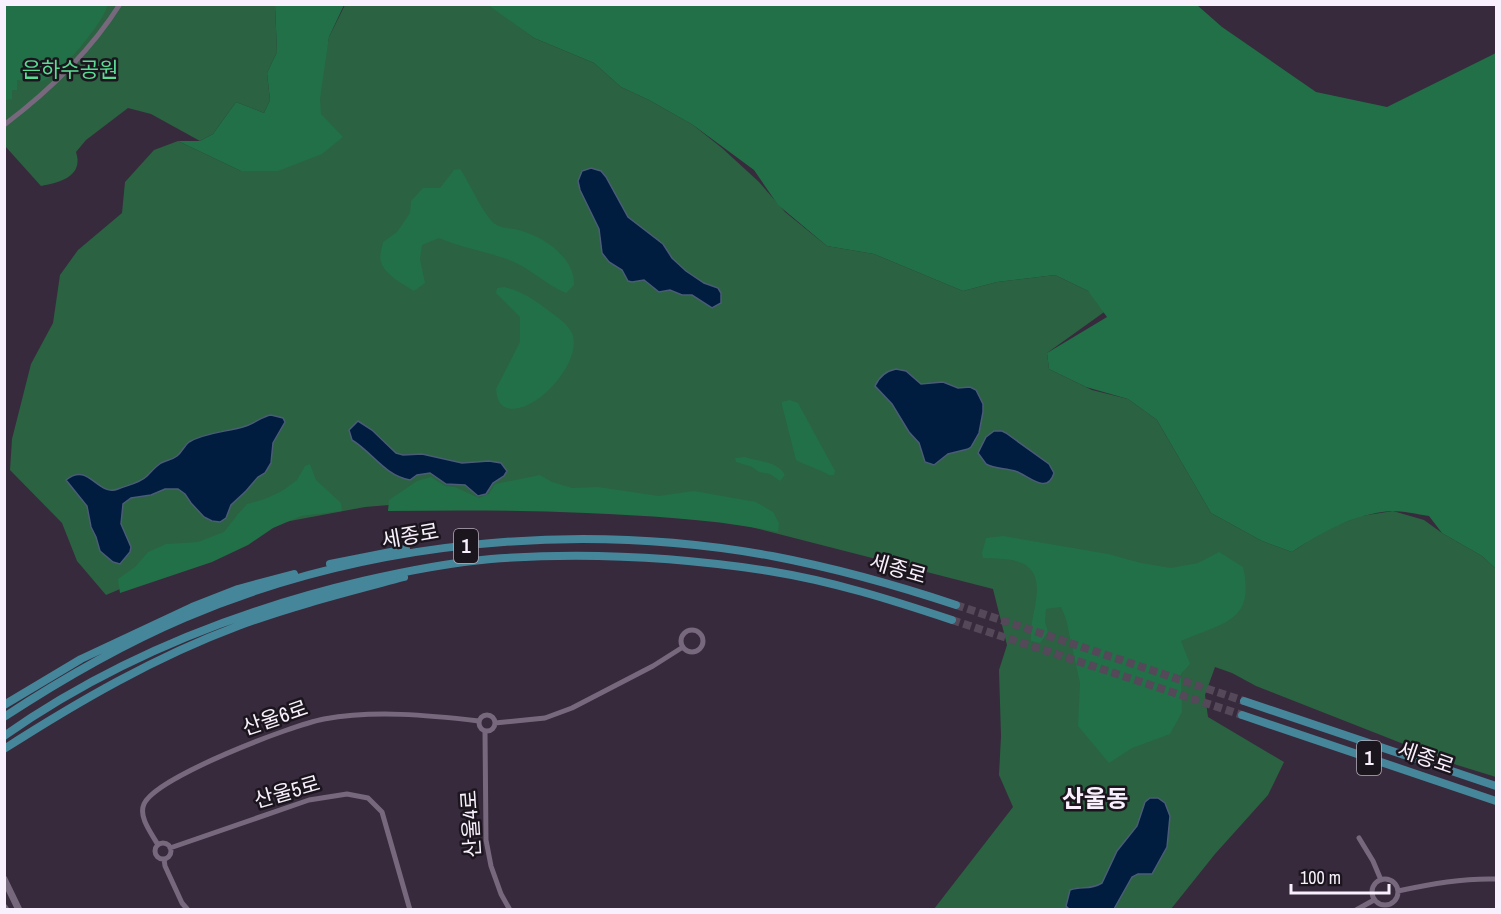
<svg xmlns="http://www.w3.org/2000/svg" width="1501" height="914" viewBox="0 0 1501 914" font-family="'Archivo Narrow','Noto Sans KR',sans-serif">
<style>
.green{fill:#2b6242}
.forest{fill:#227047}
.water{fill:#001c3e;stroke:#4a5c77;stroke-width:1.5}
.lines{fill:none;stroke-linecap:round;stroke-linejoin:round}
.trunk-tunnel{stroke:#544859;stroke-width:8;stroke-dasharray:8 4;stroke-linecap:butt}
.minor{stroke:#77687d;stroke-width:5}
.secondary{stroke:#77687d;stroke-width:7}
.trunk{stroke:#46869a;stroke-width:8}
.labels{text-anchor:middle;stroke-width:5;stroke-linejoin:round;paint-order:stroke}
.shield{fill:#1b151d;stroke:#b6aeb9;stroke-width:1.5}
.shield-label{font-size:20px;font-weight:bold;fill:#f8f0fc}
.park-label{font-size:21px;fill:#59dc93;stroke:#1b151d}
.street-label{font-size:21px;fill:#f8f0fc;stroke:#1b151d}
.quarter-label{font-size:24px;font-weight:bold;fill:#f8f0fc;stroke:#1b151d}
</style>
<rect width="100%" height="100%" fill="#372a3c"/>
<!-- green -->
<path class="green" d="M5 5H275L277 52 267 73 270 100 264 113 236 102 213 134 200 141 151 114 128 108 86 140 76 152C84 176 60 183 41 186L5 146Z
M345 5H490L534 38 594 63 621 87 649 100 693 125 722 148 759 182 785 212 827 246 874 254 963 291 997 282 1055 275 1088 291 1107 310 1047 353 1049 369 1092 390 1128 399 1157 420 1211 513 1262 541 1292 552 1323 531 1361 516 1393 511 1424 520 1442 533 1482 556 1496 569V777L1457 765 1256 686 1232 673 1215 667 1205 695 1208 717 1284 762 1268 795 1215 854 1171 909H934L1013 807 999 775 1001 736 999 670 1007 645 993 589 755 528 696 508 480 501 401 504 365 507 274 524 106 595 77 561 62 523 10 470 12 439 31 364 53 323 60 275 78 250 122 213 125 182 154 150 178 141 241 171H278L320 114 319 87 329 37Z"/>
<!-- forest -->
<path class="forest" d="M5 4 107 5C107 19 59 75 45 80 37 83 26 81 17 80V90H12V99L6 100V108L5 110Z
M275 5H344L329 37 320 99 321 114 343 137 322 154 278 171H241L178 141H200L213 134 236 102 264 113 270 100 267 73 277 52Z
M488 5H1197L1222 27 1316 92 1387 107 1496 53V569L1482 556 1442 533 1429 516C1417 514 1403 511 1391 511 1354 514 1322 532 1292 552L1262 541 1211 513 1157 420 1128 399 1086 387 1049 369 1047 353 1107 317 1088 291 1055 275 997 282 963 291 874 254 827 246 778 205 754 170 693 125 649 100 621 87 594 63 534 38Z
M460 169C470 183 483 215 495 224 502 229 514 228 522 231 545 238 575 258 574 285L566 293C547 285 532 270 514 262 488 251 464 249 439 238L422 245 420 259 425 283 414 291C403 284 385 275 381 262 379 256 382 248 383 242L397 232 410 213 411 201 423 188H440L454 170Z
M504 287C521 291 535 300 549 311 557 317 567 323 572 333 584 362 534 416 507 408 498 405 497 397 496 389L520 342V317L496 293 497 288Z
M790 400 798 403 835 471 834 475H829C817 468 807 466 796 460L782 405V402Z
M745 457C759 462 778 461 785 475L780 481 770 474 759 472 752 467 736 462 735 458Z
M310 464 316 480 341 503 342 511 301 516 273 528 248 545 212 562 120 593 118 579 135 567 148 552 166 544 198 542 224 532 238 514 247 504 265 499 282 491 297 480 305 466Z
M540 475 552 482 572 488 598 487 659 496 694 491 756 502 773 512 779 523 778 532C714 519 651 516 586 513 520 510 454 510 388 511L389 500 417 481 431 477 445 486 455 487 479 498 489 494 495 484Z
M1003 536 1108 554 1141 563 1171 568 1198 563 1219 552 1243 567C1256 622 1222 623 1181 641L1190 664 1181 674 1182 712 1170 734 1132 748 1109 763 1078 726 1080 683 1066 619 1061 607 1046 609 1045 622 1048 632 1040 643 1031 641C1031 634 1031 628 1032 622 1036 599 1046 569 1016 561 1006 558 994 559 983 558L982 553 986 538Z"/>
<!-- water -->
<path class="water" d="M591 168 601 171 606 177 628 217 663 244 672 258 686 271 704 283 718 288 721 293V303L712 308 692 295H682L670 290 659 292 644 280 632 282 628 281 622 270 609 262 602 253 599 229 580 190 578 181 582 171Z
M896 369 906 371 921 384 943 382 958 388 970 387 976 390 983 404V412L979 433 971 447 968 449 948 454 934 465 925 462 919 443 909 432 892 404 875 386C879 377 886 371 896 369Z
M271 415 283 418 285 422 273 443 271 463 265 473 258 477 246 491 231 505 226 518 220 522 212 521 204 517 191 503 185 494 178 489H165L151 495 131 498 123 504 121 524 131 547 130 552 120 564 113 562 100 551 96 537 91 527 87 506 66 480C89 461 97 497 118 489 128 485 140 483 147 476 152 471 155 467 161 463 166 460 172 460 177 456 182 452 184 446 189 442 206 432 228 432 246 426 255 423 263 416 271 415Z
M358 421 372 430 396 453 403 455 422 454 462 463 489 461 501 463 507 471 504 476 493 483 486 494 478 496 465 485 446 484 430 473 417 475 410 480C384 475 373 453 352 440L349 430Z
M994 431H1002L1006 433 1049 464 1054 473C1047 496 1028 475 1015 471 1005 468 995 469 986 464L978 453 986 437Z
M1150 798H1158L1165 803 1170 816 1167 847 1152 874H1138L1132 877 1114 909H1069L1066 906 1070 890C1082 885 1089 891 1102 883L1117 851 1137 826 1145 802Z"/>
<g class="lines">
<!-- trunk-tunnel -->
<path class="trunk-tunnel" d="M956 605 1244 701
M952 620 1242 715"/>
<!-- minor -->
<path class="minor" d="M4 125C49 91 90 52 120 4
M681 641a11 11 0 1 1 22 0a11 11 0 1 1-22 0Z
M479 723a8 8 0 1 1 16 0a8 8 0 1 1-16 0Z
M495 723 545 718 572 708 653 666 683 647
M485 731 486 840 491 866 501 894 510 910
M1359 838 1373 861 1381 880
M155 851a8 8 0 1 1 16 0a8 8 0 1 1-16 0Z
M158 845C152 834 138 817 144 804 156 777 292 725 324 719 374 710 428 715 479 721
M170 848 309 800 347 794 368 798 382 812 410 910
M164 859 165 866 182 903 188 910
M1372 892a13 13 0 1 1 26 0a13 13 0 1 1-26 0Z
M1398 891C1431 884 1463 878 1496 879
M1356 910 1374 900"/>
<!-- secondary -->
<path class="secondary" d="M4 879 19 910
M4 907 6 910"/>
<!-- trunk -->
<path class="trunk" d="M330 564 406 549
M1244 701 1496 786
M4 705 81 659 192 607 238 589 294 574
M1242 715 1496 801
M4 717C62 679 121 645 184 618 367 540 577 521 772 556 835 568 896 585 956 605
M4 736C112 660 236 611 363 581 406 571 448 563 491 559 584 552 677 557 769 571 832 581 892 600 952 620
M4 749C79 701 155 657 238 626 292 606 348 592 404 577"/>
</g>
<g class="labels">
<!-- shield labels -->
<g class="shield">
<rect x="454" y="529" width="24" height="34" rx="4.5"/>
<rect x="1357" y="741" width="24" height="34" rx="4.5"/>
</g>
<g class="shield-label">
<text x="466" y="553">1</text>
<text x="1369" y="765">1</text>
</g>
<!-- park labels -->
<g class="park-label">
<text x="70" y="77">은하수공원</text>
</g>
<!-- street labels -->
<g class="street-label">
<text transform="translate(410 536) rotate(-10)" y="7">세종로</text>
<text transform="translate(898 569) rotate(16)" y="7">세종로</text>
<text transform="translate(275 718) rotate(-19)" y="7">산울6로</text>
<text transform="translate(1426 758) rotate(19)" y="7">세종로</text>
<text transform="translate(287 792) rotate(-16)" y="7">산울5로</text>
<text transform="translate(471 824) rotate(-94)" y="7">산울4로</text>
</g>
<!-- quarter labels -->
<g class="quarter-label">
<text x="1095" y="807">산울동</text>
</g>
</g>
<!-- border -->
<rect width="1501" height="914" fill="none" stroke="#f8f0fc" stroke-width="12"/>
<!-- scale -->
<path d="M1291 884v9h98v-9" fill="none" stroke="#f8f0fc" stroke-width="3"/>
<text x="1300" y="884" font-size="18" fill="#f8f0fc" stroke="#1b151d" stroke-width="4.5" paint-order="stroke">100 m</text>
</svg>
